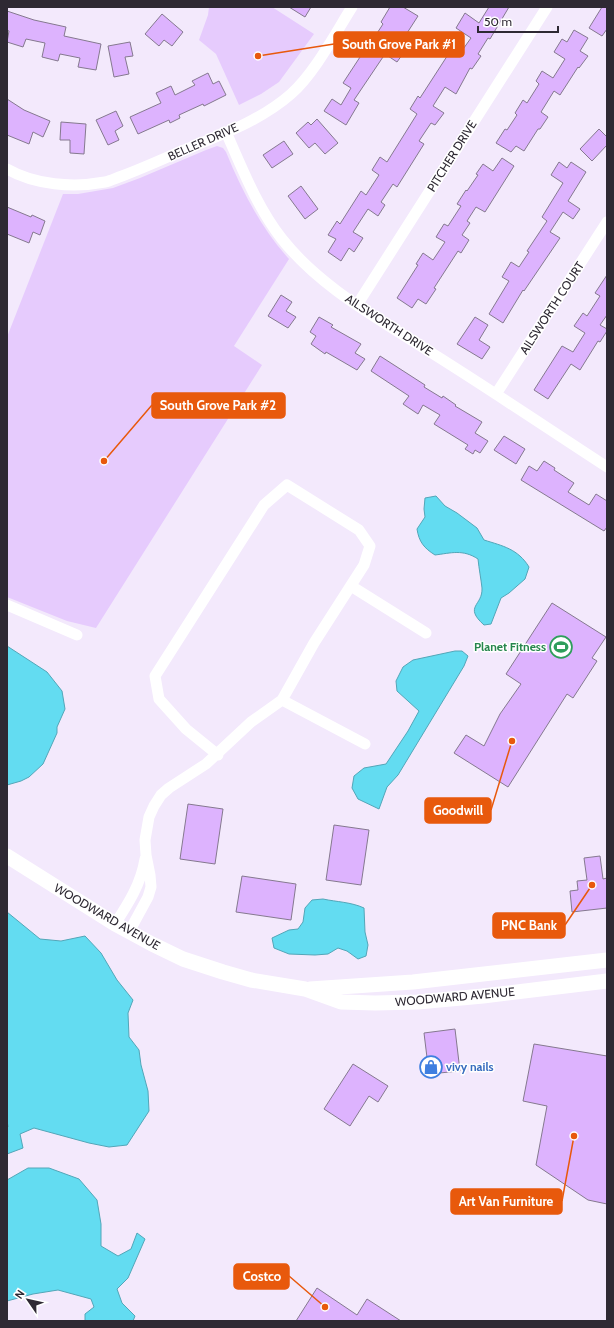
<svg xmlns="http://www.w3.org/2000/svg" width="614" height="1328" viewBox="0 0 614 1328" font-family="Cabin,sans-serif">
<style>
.green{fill:#e6cbfd}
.water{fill:#63dcf1;stroke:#53a6b8}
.building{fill:#ddb3fe;stroke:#85798f}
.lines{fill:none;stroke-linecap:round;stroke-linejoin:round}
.street{stroke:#fff;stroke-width:11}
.secondary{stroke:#fff;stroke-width:15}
.labels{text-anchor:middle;stroke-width:3;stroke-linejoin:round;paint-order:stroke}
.street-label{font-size:12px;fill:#2e2933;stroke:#fff}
.leisure-label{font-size:12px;font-weight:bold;fill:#27864d;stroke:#fff;text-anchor:end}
.shop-label{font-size:12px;font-weight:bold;fill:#366cbe;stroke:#fff;text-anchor:start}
.leader{fill:none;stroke:#e8590c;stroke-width:1.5}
.callout-dot{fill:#e8590c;stroke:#fff;stroke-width:1.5}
.callout{fill:#e8590c;stroke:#e8590c;stroke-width:1.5}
.callout-label{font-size:13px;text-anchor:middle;font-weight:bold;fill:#fff}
</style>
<rect width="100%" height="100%" fill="#f3e9fc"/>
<!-- green -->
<path class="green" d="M209 7H272L314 34 279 82 261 94 239 105 216 54 199 40 208 15Z
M217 146 223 148 226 152C242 191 261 228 289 259L234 346 262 365 96 628 67 621 7 597V337L63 194H78L113 188 140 178 206 150Z"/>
<!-- water -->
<path class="water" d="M436 496 445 506 457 513 477 528 484 540C503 546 518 549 529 567L525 579 509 593 501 598 491 624 484 625C463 606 483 606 482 588 481 579 479 569 478 559 463 549 451 553 435 555 424 548 419 542 417 529L425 517 424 509 425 498Z
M7 646 47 672 62 691 65 709 57 727V733L43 764 29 777 21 781 7 785Z
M455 651H462L468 656 464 666 398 775 387 787 379 809 358 799 352 788 354 776 364 768 386 764 408 731 419 711 397 691 396 681 403 667 413 660Z
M323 899C337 902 351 902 364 908L365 932 368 945 366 956 358 959 347 951 338 948 328 954 315 955 289 954 274 948 272 938 289 930 298 929 303 922 305 908 312 900Z
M7 912 40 939 61 941 85 936 101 953 117 980 133 1000 128 1013 129 1037 139 1050 141 1065 148 1091 149 1111 127 1145 109 1147 89 1143 34 1128 20 1134 23 1148 7 1154V1128L8 1127 7 1120Z
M28 1168H49L79 1179 97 1200 101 1224V1246L118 1256 131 1249 137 1233 145 1239 128 1278 117 1289 122 1303 135 1316 133 1321H85V1314L94 1307 91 1299 58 1290 33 1294 7 1301V1180Z"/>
<!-- building -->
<path class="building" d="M289 7H311L305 17Z
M390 7H403L418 16 400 44 407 48 397 62 385 54 354 100 359 103 346 125 324 111 332 99 341 105 351 88 343 83 362 54 361 53 370 39 372 41 383 24 381 22Z
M489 7H509L490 39 488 38 478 54 481 56 472 69 470 68 456 94 445 87 433 106 444 113 435 125 431 123 419 141 424 144 397 187 393 184 381 202 385 205 378 216 368 209 353 232 363 238 354 252 349 248 341 261 328 252 336 239 328 235 337 221 340 224 361 191 366 195 379 175 372 170 380 157 387 162 417 114 410 109 418 96 420 98 453 47 461 52 471 38 456 28 465 13 479 23Z
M602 7H607V29L602 36 589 28Z
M7 11 34 20 66 27 64 36 101 44 96 70 78 67 80 58 60 54 58 61 42 57 45 43 26 39 23 47 7 42 9 31 7 30Z
M162 14 183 32 172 46 164 40 159 46 145 34Z
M574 30 588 38 580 51 588 56 579 68 578 67 560 95 554 91 541 112 548 117 540 129H538L524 151 516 146 511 152 496 143 505 129 507 130 517 115 515 113 523 100 527 103 539 84 536 81 542 71 553 78 565 59 554 52 562 39 567 42Z
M130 42 133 56 125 57 129 74 114 77 108 46Z
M208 73 213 84 219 81 226 95 204 106 203 104 179 115 180 118 170 123 169 120 138 134 130 117 161 103 156 93 171 86 175 95 195 85 192 81Z
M7 99 24 110 50 121 43 137 33 132 29 144 7 135Z
M116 111 123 126 115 131 119 140 108 145 96 120Z
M317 119 338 143 325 154 315 143 309 148 296 133 308 122 311 125Z
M61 122 86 124 84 154 70 153V140H60Z
M599 129 607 137V145L592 161 580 149Z
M284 141 293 154 272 168 263 155Z
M502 158 514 166 485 212 476 207 467 221 470 223 462 235 469 240 461 253 458 251 434 288 436 289 426 304 418 299 412 308 397 298 418 265 416 264 423 253 433 260 445 242 436 237 444 224 448 226 461 206 457 204 466 190 467 191 478 175 476 174 483 164 493 171Z
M559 162 567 168 571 162 586 172 568 201 580 209 573 219 563 212 550 232 560 238 524 291 523 290 503 323 489 314 509 281 502 277 511 262 519 267 529 252 527 251 547 221 542 217 563 183 551 175Z
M301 186 318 209 305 219 288 196Z
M7 207 31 217 32 215 45 221 40 235 33 232 29 243 7 234Z
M607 275V315L600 325 607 329V331L600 342 598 341 580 370 571 364 548 399 534 390 562 346 573 352 585 333 574 326 583 313 587 316 600 296 595 293Z
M281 295 292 302 286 311 296 317 288 328 268 316Z
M319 317 333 325 331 327 361 344 355 353 365 359 357 370 326 352 325 354 311 344 316 336 310 332Z
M475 317 488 325 479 340 490 347 482 359 457 344Z
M380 356 425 385 424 387 442 398 443 396 456 405 455 406 482 422 475 433 488 441 480 453 475 450 473 454 465 449 468 445 434 424 440 415 423 405 418 414 403 404 409 396 371 371Z
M504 436 525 449 516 464 494 450Z
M544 461 555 468 554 470 574 483 568 492 589 505 596 494 607 501V527L604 531 521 480 529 466 537 471Z
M552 603 606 637 592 658 597 661 573 698 567 694 508 787 454 753 466 735 484 746 500 714 521 684 506 674Z
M188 804 223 809 215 864 180 859Z
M334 825 369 830 361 885 326 880Z
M600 856 603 879 607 878V908L572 912 570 891 578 890 577 881 587 880 584 858Z
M242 876 296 884 291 920 236 912Z
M455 1029 460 1071 429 1074 424 1033Z
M534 1044 607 1056V1204L588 1200 536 1165 547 1106 523 1101Z
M353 1064 388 1086 378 1102 369 1096 350 1126 324 1109Z
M317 1288 357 1315 367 1299 401 1321H296Z"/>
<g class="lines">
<!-- street -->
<path class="street" d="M226 132C242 168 257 207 282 239 320 287 376 317 427 350 488 388 547 428 607 467
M7 169C35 185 73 188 105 182 110 181 116 178 122 176 138 170 154 163 170 156 211 138 257 124 291 94 314 74 335 34 352 7
M357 305 547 7
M496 394 607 222
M351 586 426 633
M7 605 77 635
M282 700 365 744
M115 924C128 904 141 884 145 859
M129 932 148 897 151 887 150 875 146 855 145 840 149 817 154 806 161 795 169 788 206 764 251 722 282 700 314 643 364 565 370 546 359 530 287 485 264 505 155 676 159 699 186 729 218 755"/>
<!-- secondary -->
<path class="secondary" d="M7 856 115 924 152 944 183 959 223 972 251 980 305 989 341 1002 375 1003 418 1002 483 996 607 981
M310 989 413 982 607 960"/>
</g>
<!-- icons -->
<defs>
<g id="stadium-ring" transform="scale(1.15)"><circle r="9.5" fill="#fff" stroke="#2e9e5b" stroke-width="1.5"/><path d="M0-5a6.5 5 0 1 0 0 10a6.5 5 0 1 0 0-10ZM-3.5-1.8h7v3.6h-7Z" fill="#2e9e5b"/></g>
<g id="shop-ring" transform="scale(1.15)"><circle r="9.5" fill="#fff" stroke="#3f7fe0" stroke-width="1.5"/><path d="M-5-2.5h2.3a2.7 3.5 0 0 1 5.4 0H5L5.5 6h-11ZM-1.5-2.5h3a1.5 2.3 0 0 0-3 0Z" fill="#3f7fe0"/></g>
</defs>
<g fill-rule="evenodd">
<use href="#stadium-ring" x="561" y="647"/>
<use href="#shop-ring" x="431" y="1067"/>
</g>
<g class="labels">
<!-- street labels -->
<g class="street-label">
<text transform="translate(203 142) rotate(-24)" y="4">BELLER DRIVE</text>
<text transform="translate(452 156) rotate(-58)" y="4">PITCHER DRIVE</text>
<text transform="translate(552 308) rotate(-57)" y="4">AILSWORTH COURT</text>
<text transform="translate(389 325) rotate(33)" y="4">AILSWORTH DRIVE</text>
<text transform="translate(107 917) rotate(30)" y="4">WOODWARD AVENUE</text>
<text transform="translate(455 997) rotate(-5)" y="4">WOODWARD AVENUE</text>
</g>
<!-- leisure labels -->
<g class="leisure-label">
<text x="546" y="651">Planet Fitness</text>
</g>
<!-- shop labels -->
<g class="shop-label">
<text x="446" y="1071">vivy nails</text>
</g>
</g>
<!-- callouts -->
<path class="leader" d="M258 56L334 44M104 461L152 405M512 741L491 810M592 885L565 925M574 1136L562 1201M325 1307L289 1276"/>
<g class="callout-dot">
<circle cx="258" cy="56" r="4"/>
<circle cx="104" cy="461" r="4"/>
<circle cx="512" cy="741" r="4"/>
<circle cx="592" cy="885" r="4"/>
<circle cx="574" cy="1136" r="4"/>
<circle cx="325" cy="1307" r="4"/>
</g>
<g class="callout">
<rect x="334" y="32" width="130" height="25" rx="4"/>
<rect x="152" y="393" width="133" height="25" rx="4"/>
<rect x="425" y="798" width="66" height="25" rx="4"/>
<rect x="493" y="913" width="72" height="25" rx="4"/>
<rect x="451" y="1189" width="111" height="25" rx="4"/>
<rect x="234" y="1264" width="55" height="25" rx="4"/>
</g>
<g class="callout-label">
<text x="399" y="49">South Grove Park #1</text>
<text x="218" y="410">South Grove Park #2</text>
<text x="458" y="815">Goodwill</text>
<text x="529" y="930">PNC Bank</text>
<text x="506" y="1206">Art Van Furniture</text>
<text x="262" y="1281">Costco</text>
</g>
<!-- border -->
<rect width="614" height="1328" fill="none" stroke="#2e2933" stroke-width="16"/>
<!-- north arrow -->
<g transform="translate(28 1300) rotate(304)" stroke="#ffffff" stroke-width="3" paint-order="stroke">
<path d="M0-3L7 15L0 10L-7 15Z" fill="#2e2933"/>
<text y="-6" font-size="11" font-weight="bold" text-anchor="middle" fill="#2e2933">N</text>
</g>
<!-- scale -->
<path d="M478 26v6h80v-6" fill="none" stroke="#2e2933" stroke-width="2"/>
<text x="484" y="26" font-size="12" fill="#2e2933" stroke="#ffffff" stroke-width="3" paint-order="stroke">50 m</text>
</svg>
